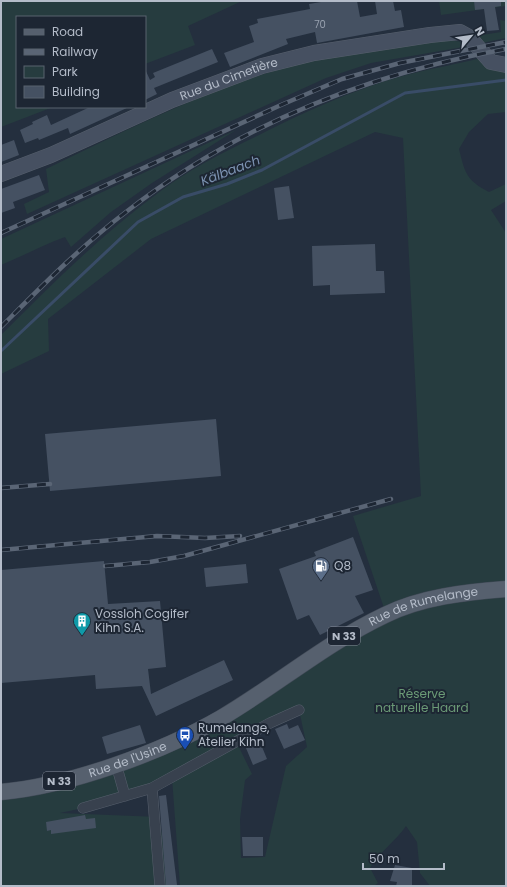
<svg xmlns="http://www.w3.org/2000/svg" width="507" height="887" viewBox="0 0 507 887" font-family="Poppins,sans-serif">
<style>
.green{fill:#263c3f;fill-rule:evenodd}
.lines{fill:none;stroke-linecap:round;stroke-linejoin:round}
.stream{stroke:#394c67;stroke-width:3}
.building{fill:#455162}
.minor-casing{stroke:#565f6c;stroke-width:11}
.secondary-casing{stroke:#565f6c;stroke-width:16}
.primary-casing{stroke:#414a57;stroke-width:17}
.minor{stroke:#38414e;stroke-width:10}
.secondary{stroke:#465061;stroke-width:15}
.primary{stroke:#56606e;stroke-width:16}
.rail-casing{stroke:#5a6575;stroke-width:4.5}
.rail{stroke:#1d2633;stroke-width:3;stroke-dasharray:9;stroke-linecap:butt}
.labels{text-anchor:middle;stroke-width:4;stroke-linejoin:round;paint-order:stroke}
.number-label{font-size:10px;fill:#98a1af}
.shield{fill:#1d2633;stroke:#878f9c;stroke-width:1}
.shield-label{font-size:11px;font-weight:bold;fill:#b4bcc9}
.street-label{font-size:12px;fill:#b4bcc9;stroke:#1d2633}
.poi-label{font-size:12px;fill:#b4bcc9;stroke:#1d2633;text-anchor:start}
.park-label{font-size:12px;fill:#6b9a76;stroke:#1d2633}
.water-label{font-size:13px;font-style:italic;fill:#7c92b1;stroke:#1d2633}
</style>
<rect width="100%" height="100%" fill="#242f3e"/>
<!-- green -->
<path class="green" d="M1 1H242L188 26 195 45 145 64V17H17V107H53L1 127Z
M439 1H506V6L441 15Z
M500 20 506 21V38L482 43 476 36 501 32Z
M444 40 466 42 469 46 371 63 326 78 27 214 24 204 49 192 46 169C131 128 217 84 309 61 353 51 400 47 444 40Z
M481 58 495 71 506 69V112L488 114 469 132 459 149C465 173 466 180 489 192L506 184V201L491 210 506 233V886H430L420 873 417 842 406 826C395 842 380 851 370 868L378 883 374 886H180L172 778 83 808 60 813 159 817 170 886H1V792L184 738 386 614 353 516 421 496 403 138 375 132 151 239 48 319 49 351 1 374V335C51 285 101 235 158 193 188 170 222 153 257 136 302 113 350 91 399 77 426 69 454 65 481 58ZM299 710 307 747 286 766 265 857 241 858 240 819 245 780 252 774 236 741Z
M236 130 152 183 111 212 71 247 65 237C43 245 23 256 1 265V239Z"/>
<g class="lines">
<!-- stream -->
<path class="stream" d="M1 351 138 222 183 197 227 184 262 170 405 93 506 80"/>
</g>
<!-- building -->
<path class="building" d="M327 1H357L360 17 377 14 375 1H393L395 11 401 10 404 27 317 43 315 32 286 39 288 44 230 67 224 53 254 42 249 26 258 23 257 19 310 9 309 4Z
M474 1H501V6L495 7 499 30 487 31 484 9 475 10Z
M212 49 218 62 154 88 157 94 145 100V69L150 80 155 77 153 73Z
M90 107H129L70 134 68 128 39 140 38 138 25 143 20 130 33 124 32 122 47 115 51 125Z
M14 140 19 155 1 162V145Z
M39 175 45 190 13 202 15 208 1 213V189Z
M289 186 294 218 278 220 274 188Z
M375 244 376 271H384L385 293 330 295V285L313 286 312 246Z
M216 419 221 476 50 491 45 434Z
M353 537 373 590 355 596 364 613 320 635 309 615 297 620 279 569 316 556 314 552Z
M104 561 108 604 160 601 166 667 148 669 151 694 224 660 233 680 156 716 142 686 96 689 95 675 1 683V570Z
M246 564 248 583 206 587 204 568Z
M287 724 289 729 298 725 305 740 284 749 275 729Z
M140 725 146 743 107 754 102 737Z
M260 742 267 759 253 765 246 748Z
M166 795 177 885 170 886H166L159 796Z
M85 815 86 819 95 818 96 828 51 834V830L47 831 46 822Z
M242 837H263V856H243Z
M395 865 412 868V886H396L397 882 390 881Z"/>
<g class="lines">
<!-- minor casing -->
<g class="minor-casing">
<path id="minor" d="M116 764 125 796
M152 788 160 886
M83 808 152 788 270 723 299 710"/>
</g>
<!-- secondary casing -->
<g class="secondary-casing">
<g id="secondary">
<path id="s1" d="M1 174 51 155 172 100 262 66 314 53 430 35 460 32 469 37 491 62 506 65"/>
</g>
</g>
<!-- primary casing -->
<g class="primary-casing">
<g id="primary">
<path id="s2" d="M1 792C69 786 162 752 221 718 277 685 326 643 385 615 421 597 466 592 506 589"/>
</g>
</g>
<!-- minor -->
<use href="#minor" class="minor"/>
<!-- secondary -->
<use href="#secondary" class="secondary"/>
<!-- primary -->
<use href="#primary" class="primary"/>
<!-- rail casing -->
<g class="rail-casing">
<path id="rail" d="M1 233 281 105 342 79 400 63 506 42
M1 327C41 287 81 246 126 212 238 125 368 74 506 49
M1 488 50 484
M1 550 157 536 205 538 240 536
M105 566 150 562 184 556 391 499"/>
</g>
<!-- rail -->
<use href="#rail" class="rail"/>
</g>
<!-- icons -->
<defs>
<g id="fuel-pin" transform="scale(0.9)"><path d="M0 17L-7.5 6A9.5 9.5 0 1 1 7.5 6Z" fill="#5c6f8a" stroke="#1d2633"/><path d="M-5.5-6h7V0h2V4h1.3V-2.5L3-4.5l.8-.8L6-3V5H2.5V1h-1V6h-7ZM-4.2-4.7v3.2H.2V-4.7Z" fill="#fff"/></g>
<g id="building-pin" transform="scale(0.9)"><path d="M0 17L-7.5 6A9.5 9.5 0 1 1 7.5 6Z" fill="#0f9aa8" stroke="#1d2633"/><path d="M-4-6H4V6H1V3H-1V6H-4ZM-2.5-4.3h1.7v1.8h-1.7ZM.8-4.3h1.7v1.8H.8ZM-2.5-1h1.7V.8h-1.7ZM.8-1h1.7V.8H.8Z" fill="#fff"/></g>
<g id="bus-pin" transform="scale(0.9)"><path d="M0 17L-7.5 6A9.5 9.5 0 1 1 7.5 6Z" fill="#1a4fb4" stroke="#1d2633"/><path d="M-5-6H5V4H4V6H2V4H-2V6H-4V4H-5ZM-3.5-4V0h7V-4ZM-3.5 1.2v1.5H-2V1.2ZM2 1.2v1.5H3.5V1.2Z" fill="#fff"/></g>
</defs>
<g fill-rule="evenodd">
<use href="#fuel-pin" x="321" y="566"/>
<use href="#building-pin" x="82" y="621"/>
<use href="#bus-pin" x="185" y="735"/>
</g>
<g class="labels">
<!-- number labels -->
<g class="number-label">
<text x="320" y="28">70</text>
</g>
<!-- shield labels -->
<g class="shield">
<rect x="328" y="627" width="32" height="18" rx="3"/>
<rect x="43" y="772" width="32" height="18" rx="3"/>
</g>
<g class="shield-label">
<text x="344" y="640">N 33</text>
<text x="59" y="785">N 33</text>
</g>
<!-- street labels -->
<g class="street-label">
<text dy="4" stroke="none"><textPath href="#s1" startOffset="247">Rue du Cimetière</textPath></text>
<text dy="4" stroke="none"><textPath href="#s2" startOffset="467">Rue de Rumelange</textPath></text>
<text dy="4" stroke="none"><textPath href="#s2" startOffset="131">Rue de l'Usine</textPath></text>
</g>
<!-- poi labels -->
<g class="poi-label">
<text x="334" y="570">Q8</text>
<text x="95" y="618">Vossloh Cogifer<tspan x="95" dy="14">Kihn S.A.</tspan></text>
<text x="198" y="732">Rumelange,<tspan x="198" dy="14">Atelier Kihn</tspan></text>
</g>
<!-- park labels -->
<g class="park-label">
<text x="422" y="698">Réserve<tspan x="422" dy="14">naturelle Haard</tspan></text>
</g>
<!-- water labels -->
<g class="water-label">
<text transform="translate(230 170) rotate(-21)" y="5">Kälbaach</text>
</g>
</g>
<!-- border -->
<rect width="507" height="887" fill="none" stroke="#b4bcc9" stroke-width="4"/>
<!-- legend -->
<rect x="16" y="16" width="130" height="92" fill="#1d2633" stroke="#59626f"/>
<rect x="24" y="29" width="20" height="6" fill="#56606e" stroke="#59626f"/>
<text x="52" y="36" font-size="12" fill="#b4bcc9">Road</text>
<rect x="24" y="49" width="20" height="6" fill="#5a6575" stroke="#59626f"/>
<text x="52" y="56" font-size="12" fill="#b4bcc9">Railway</text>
<rect x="24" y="66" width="20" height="12" fill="#263c3f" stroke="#59626f"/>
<text x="52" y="76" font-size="12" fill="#b4bcc9">Park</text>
<rect x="24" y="86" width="20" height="12" fill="#455162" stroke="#59626f"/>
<text x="52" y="96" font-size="12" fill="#b4bcc9">Building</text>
<!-- north arrow -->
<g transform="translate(471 36) rotate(61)" stroke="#1d2633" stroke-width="3" paint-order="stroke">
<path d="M0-3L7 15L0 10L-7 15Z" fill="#b4bcc9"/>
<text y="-6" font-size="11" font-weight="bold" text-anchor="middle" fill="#b4bcc9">N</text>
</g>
<!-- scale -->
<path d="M363 863v6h81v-6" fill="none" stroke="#b4bcc9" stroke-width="2"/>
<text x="369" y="863" font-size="12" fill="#b4bcc9" stroke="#1d2633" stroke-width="3" paint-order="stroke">50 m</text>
</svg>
